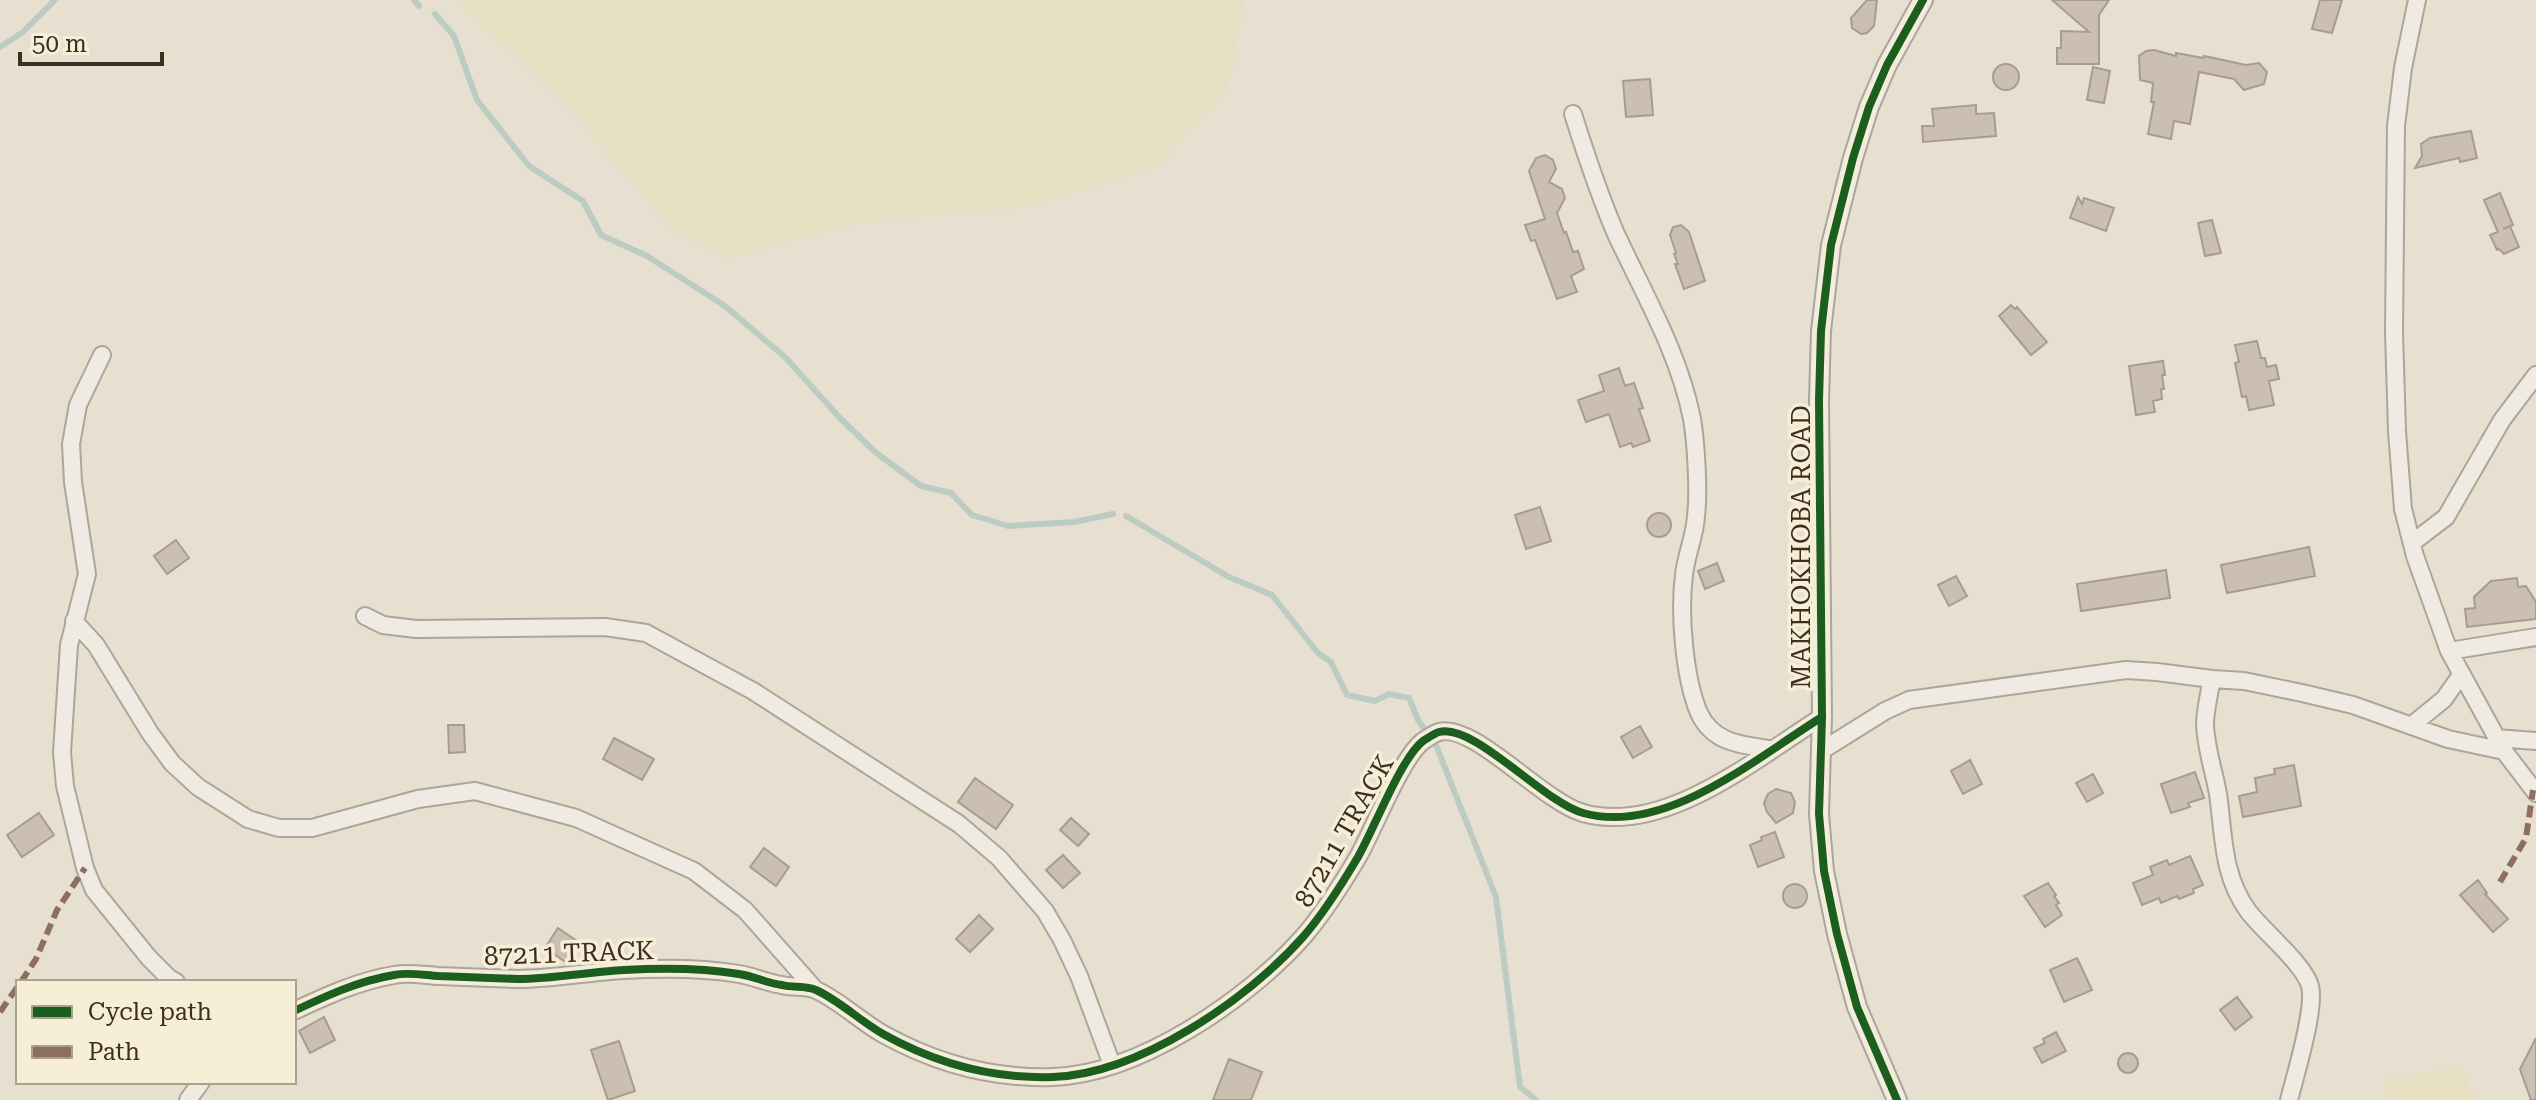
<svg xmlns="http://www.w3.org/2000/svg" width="2536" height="1100" viewBox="0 0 2536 1100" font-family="'Roboto Serif',serif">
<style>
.farmland{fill:#e6dfc2}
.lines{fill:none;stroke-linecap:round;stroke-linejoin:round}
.stream{stroke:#bcccc2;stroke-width:6}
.building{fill:#cbbfb2;stroke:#a89c90;stroke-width:2}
.minor-casing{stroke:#ada599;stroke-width:20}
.tertiary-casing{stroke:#ada599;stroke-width:22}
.minor{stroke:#efebe3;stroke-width:16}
.tertiary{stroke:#efebe3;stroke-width:18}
.quiet{stroke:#8d6e63;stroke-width:6;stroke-dasharray:12 6;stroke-linecap:butt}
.cycleway-casing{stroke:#f7eed8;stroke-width:13}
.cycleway{stroke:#1b5e20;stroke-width:8}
.labels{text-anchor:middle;stroke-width:7;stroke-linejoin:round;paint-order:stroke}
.street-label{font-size:26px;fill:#3d2e20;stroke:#f7eed8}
</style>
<rect width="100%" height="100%" fill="#e7e0d1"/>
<!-- farmland -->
<path class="farmland" d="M456 0H1244L1228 89 1155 167 1019 208 936 214 851 224 729 258 671 228 574 113Z
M2461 1067 2476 1100H2384L2385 1080Z"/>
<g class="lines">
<!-- stream -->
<path class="stream" d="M414 0 419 6
M435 14 454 36 477 100 529 166 583 201 601 235 647 256 725 306 786 358 839 417 875 452 921 486 951 493 972 515 1008 526 1074 522 1113 514
M0 47 23 32 55 0
M1126 516 1229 577 1272 595 1318 653 1331 662 1347 695 1375 701 1389 694 1409 698 1418 720 1436 745 1496 897 1520 1087 1536 1100"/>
</g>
<!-- building -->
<path class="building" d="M1867 0H1877L1874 26 1867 33 1861 34 1852 28 1851 18Z
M2052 0H2109L2099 15V64H2057V48H2061V31L2089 32Z
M2320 0H2342L2332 33 2312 29Z
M2154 50 2176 56V53L2203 58 2204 56 2246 65 2259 63 2267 72 2264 84 2244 90 2234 79 2199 72 2190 124 2174 121 2171 139 2148 134 2154 102H2151L2153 83 2140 80 2139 56 2146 51Z
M1993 77a13 13 0 1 1 26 0a13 13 0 1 1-26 0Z
M2093 67 2110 71 2104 103 2087 100Z
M1650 79 1653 115 1626 117 1623 81Z
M1976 105V114L1994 113 1996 136 1923 142 1922 126H1934L1932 109Z
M2471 131 2477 158 2460 162 2459 158 2415 168 2422 156 2421 144 2430 138Z
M1545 155 1553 160 1556 169 1549 182 1562 189 1565 198 1557 213 1564 233 1566 232 1573 252 1578 251 1584 269 1571 276 1577 292 1557 299 1535 240 1531 241 1525 225 1545 219 1529 171 1536 158Z
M2500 193 2513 225 2503 229 2510 226 2519 247 2504 254 2499 249 2497 250 2490 235 2498 232 2484 200Z
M2078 197 2082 204 2084 198 2114 208 2106 231 2070 218Z
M2212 220 2221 253 2205 256 2198 223Z
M1681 225 1689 232 1705 281 1684 289 1675 264H1678L1674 254 1676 253 1670 235 1673 227Z
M2011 305 2015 309 2017 307 2047 342 2031 355 1999 316Z
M2257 341 2261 358H2265L2267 367 2276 365 2279 379 2269 381 2274 405 2249 410 2246 396 2242 397 2235 363 2239 362 2235 345Z
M2163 361 2165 375H2162L2164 389H2161L2162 399 2153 401 2155 412 2136 415 2129 366Z
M1619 368 1625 386 1634 383 1643 408 1639 409 1650 441 1633 447 1631 443 1620 447 1609 414 1586 422 1578 400 1604 391 1599 375Z
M1540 507 1551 541 1526 549 1515 515Z
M1647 525a12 12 0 1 1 24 0a12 12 0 1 1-24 0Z
M176 540 189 558 167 574 154 556Z
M2309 547 2315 576 2227 593 2221 565Z
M1717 563 1724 581 1705 589 1698 571Z
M2166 570 2170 598 2081 611 2077 584Z
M1956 576 1967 596 1949 606 1938 585Z
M2517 578 2518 587 2526 586 2536 602V619L2467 627 2465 609 2475 608 2474 597 2491 581Z
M448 725H464L465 752 449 753Z
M1640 726 1652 747 1633 758 1621 737Z
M614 738 654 759 642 780 603 759Z
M1970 760 1982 784 1963 794 1951 771Z
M2294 765 2301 806 2243 817 2239 796 2257 792 2255 778 2275 774 2274 769Z
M2195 772 2204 798 2188 803 2190 807 2171 813 2161 784Z
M2093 774 2103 793 2087 802 2076 783Z
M975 778 1013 805 996 829 958 802Z
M1776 789 1791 793 1795 802 1793 813 1776 823 1767 812 1764 803 1768 794Z
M39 813 54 835 22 857 7 835Z
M1071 818 1089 834 1078 846 1060 830Z
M1775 832 1784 857 1758 867 1750 845 1762 840 1761 837Z
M764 848 789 867 776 886 750 867Z
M1063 855 1080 873 1063 888 1046 870Z
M2190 856 2203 885 2193 889 2194 893 2179 899 2177 896 2161 903 2159 898 2142 905 2133 883 2153 875 2150 867 2167 860 2169 865Z
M2478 880 2487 893 2485 894 2508 919 2493 932 2460 895Z
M2048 883 2056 895 2054 896 2059 903 2056 905 2062 915 2045 927 2024 896Z
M1783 896a12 12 0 1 1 24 0a12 12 0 1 1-24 0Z
M979 915 993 929 970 952 956 939Z
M558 928 580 943 567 963 545 948Z
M2077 958 2092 990 2064 1002 2050 970Z
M2237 997 2252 1017 2235 1030 2220 1010Z
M324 1017 335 1040 310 1053 299 1031Z
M2056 1032 2066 1051 2042 1063 2034 1048 2045 1043 2043 1039Z
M2536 1038V1100H2531L2520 1069Z
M619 1041 635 1091 608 1100 591 1050Z
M2118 1063a10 10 0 1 1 20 0a10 10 0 1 1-20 0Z
M1229 1059 1262 1072 1251 1100H1213Z"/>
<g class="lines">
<!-- minor casing -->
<g class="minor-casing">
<path id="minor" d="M2417 0 2403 68 2396 126 2394 333 2397 431 2403 509 2415 556 2449 651 2504 751 2536 793
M1573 114C1586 155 1599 195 1616 234 1644 294 1679 353 1692 419 1696 442 1699 493 1696 516 1695 536 1686 555 1684 575 1679 613 1684 677 1699 713 1713 743 1741 745 1770 749
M102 355 78 405 71 444 73 482 87 574 69 645 62 752 65 786 85 868 94 890 149 958 169 978 176 982
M2412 543 2446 517 2502 420 2536 375
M365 616 383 625 416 629 605 627 646 633 753 691 959 824 999 858 1045 911 1062 940 1079 976 1112 1065
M74 621 96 645 150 733 172 763 198 787 248 819 279 828H312L418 799 475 791 576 818 694 871 745 910 813 987
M2449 651 2536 637
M2212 679C2209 693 2206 708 2205 722 2205 746 2214 771 2218 794 2224 836 2222 875 2248 911 2263 931 2304 964 2310 986 2316 1008 2295 1076 2289 1100
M2411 726 2444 699 2461 675
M2496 738 2536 741
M1821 751 1885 711 1909 700 2126 670 2157 672 2212 679 2244 681 2302 693 2353 705 2448 739 2504 751
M294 1011C326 996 358 981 394 975 408 972 423 975 438 976 464 977 491 978 518 979 553 979 588 972 624 970 661 968 702 968 739 974 753 976 767 983 782 985 793 988 806 985 816 990 840 1001 860 1021 883 1034 935 1063 993 1079 1053 1077 1139 1074 1247 1000 1303 937 1324 913 1342 884 1358 857 1374 829 1401 758 1423 741 1428 738 1433 734 1439 732 1473 722 1543 802 1583 813 1665 836 1756 758 1822 717
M188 1100 201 1082"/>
</g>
<!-- tertiary casing -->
<g class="tertiary-casing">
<path id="tertiary" d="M1897 1100 1857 1007 1837 934 1824 871 1819 814 1822 717 1819 400 1821 331 1831 245 1853 158 1869 107 1887 65 1923 0"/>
</g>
<!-- minor -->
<use href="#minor" class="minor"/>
<!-- tertiary -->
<use href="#tertiary" class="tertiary"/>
<!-- quiet -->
<path class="quiet" d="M2500 882 2526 838 2533 790
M21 982 36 959 57 910 85 868
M0 1012 18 986"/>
<!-- cycleway casing -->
<g class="cycleway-casing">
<path id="cycleway" d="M294 1011C326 996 358 981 394 975 408 972 423 975 438 976 464 977 491 978 518 979 553 979 588 972 624 970 661 968 702 968 739 974 753 976 767 983 782 985 793 988 806 985 816 990 840 1001 860 1021 883 1034 935 1063 993 1079 1053 1077 1139 1074 1247 1000 1303 937 1324 913 1342 884 1358 857 1374 829 1401 758 1423 741 1428 738 1433 734 1439 732 1473 722 1543 802 1583 813 1665 836 1756 758 1822 717
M1897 1100 1857 1007 1837 934 1824 871 1819 814 1822 717 1819 400 1821 331 1831 245 1853 158 1869 107 1887 65 1923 0"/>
</g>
<!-- cycleway -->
<use href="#cycleway" class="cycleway"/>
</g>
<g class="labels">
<!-- street labels -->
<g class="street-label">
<text transform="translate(1801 547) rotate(-90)" y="9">MAKHOKHOBA ROAD</text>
<text transform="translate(1344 831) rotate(-60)" y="9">87211 TRACK</text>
<text transform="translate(569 953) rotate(-2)" y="9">87211 TRACK</text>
</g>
</g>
<!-- legend -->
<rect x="16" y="980" width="280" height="104" fill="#f7eed8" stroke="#ada18e" stroke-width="2"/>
<rect x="32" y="1006" width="40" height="12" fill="#1b5e20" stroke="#ada18e" stroke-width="2"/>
<text x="88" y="1020" font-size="24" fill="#3d2e20">Cycle path</text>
<rect x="32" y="1046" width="40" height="12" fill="#8d6e63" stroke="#ada18e" stroke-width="2"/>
<text x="88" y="1060" font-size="24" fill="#3d2e20">Path</text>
<!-- scale -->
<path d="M20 52v12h142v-12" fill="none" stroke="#3d2e20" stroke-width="4"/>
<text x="32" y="52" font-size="24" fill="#3d2e20" stroke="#f7eed8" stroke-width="6" paint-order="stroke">50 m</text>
</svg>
